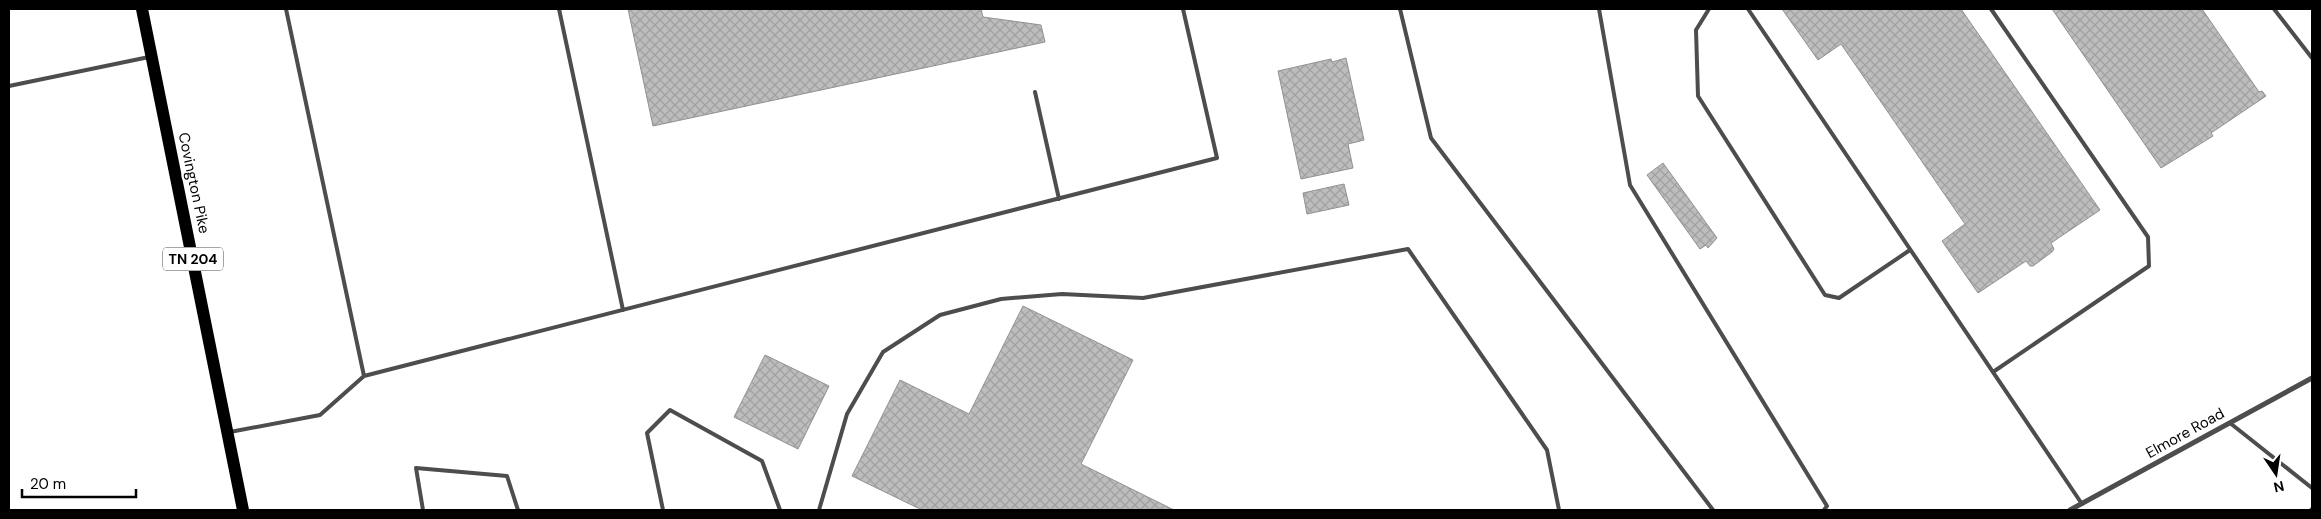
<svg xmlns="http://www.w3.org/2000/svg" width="2321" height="519" viewBox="0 0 2321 519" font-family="'DM Sans',sans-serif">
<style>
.building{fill:url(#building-cross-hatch);stroke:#919191}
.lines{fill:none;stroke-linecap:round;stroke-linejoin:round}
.service{stroke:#4d4d4d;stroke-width:4}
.minor{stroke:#4d4d4d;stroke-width:5}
.primary{stroke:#000;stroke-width:12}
.labels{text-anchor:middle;stroke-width:4.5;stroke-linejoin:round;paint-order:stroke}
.shield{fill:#fff;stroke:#4c4c4c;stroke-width:1}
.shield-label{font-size:14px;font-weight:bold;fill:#000}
.street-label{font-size:15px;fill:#000;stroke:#fff}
</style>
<defs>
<pattern id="building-cross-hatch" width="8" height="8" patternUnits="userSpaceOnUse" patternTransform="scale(1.25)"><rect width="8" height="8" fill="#bdbdbd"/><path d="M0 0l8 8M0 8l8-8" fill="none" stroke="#a1a1a1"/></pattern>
</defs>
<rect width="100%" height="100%" fill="#fff"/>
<!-- building -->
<path class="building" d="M628 9H981L983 17 1041 25 1045 42 653 126Z
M1782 9H1961L2100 210 2051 243 2054 249 2052 252 2033 266H2030L2026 261 1978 293 1942 241 1965 224 1841 44 1818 60Z
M2052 9H2202L2259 92 2262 91 2266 96 2211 133 2213 136 2161 168Z
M1346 58 1364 140 1348 144 1353 168 1301 179 1278 71 1331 59 1332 62Z
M1663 163 1717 238 1708 248 1706 245 1700 249 1647 175Z
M1344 184 1349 205 1307 214 1303 193Z
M1023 306 1133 360 1081 464 1174 510H922L852 476 900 380 969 414Z
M765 355 829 386 798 449 734 417Z"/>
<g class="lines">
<!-- service -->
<path class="service" d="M286 9 364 376 1217 158 1183 9
M559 9 623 310
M1400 9 1431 138 1713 510
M1599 9 1630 185 1827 506 1824 510
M1709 9 1696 30 1698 96 1825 295 1839 298 1910 250
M1748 9 2082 504
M1991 9 2148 237 2149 266 1993 372
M2274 9 2312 58
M9 86 149 57
M1035 92 1059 199
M2230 423 2312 488
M230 432 320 415 364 376
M423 510 416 468 507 476 518 510
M663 510 647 433 670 410 762 461 780 510
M819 510 847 414 883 352 940 315 1001 299 1062 294 1143 298 1408 249 1547 450 1559 510
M2311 510 2312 509"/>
<!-- minor -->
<path class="minor" d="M2070 510 2312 378"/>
<!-- primary -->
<path class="primary" d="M142 9 243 510"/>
</g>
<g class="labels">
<!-- shield labels -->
<rect class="shield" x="163" y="247.5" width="60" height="23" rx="4"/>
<g class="shield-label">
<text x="193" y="264">TN 204</text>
</g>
<!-- street labels -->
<g class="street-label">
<text transform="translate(194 183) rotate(78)" y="5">Covington Pike</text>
<text transform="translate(2185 433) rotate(-29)" y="5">Elmore Road</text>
</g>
</g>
<!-- border -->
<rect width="2321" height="519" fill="none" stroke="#000000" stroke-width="20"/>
<!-- north arrow -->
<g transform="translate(2276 474) rotate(167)" stroke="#ffffff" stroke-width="4" paint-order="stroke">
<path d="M0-4L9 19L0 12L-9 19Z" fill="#000000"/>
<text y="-8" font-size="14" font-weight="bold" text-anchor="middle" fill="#000000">N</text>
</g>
<!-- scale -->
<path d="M22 489v8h114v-8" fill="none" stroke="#000000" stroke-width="2.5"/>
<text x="30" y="489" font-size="15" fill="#000000" stroke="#ffffff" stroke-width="4" paint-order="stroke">20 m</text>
</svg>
